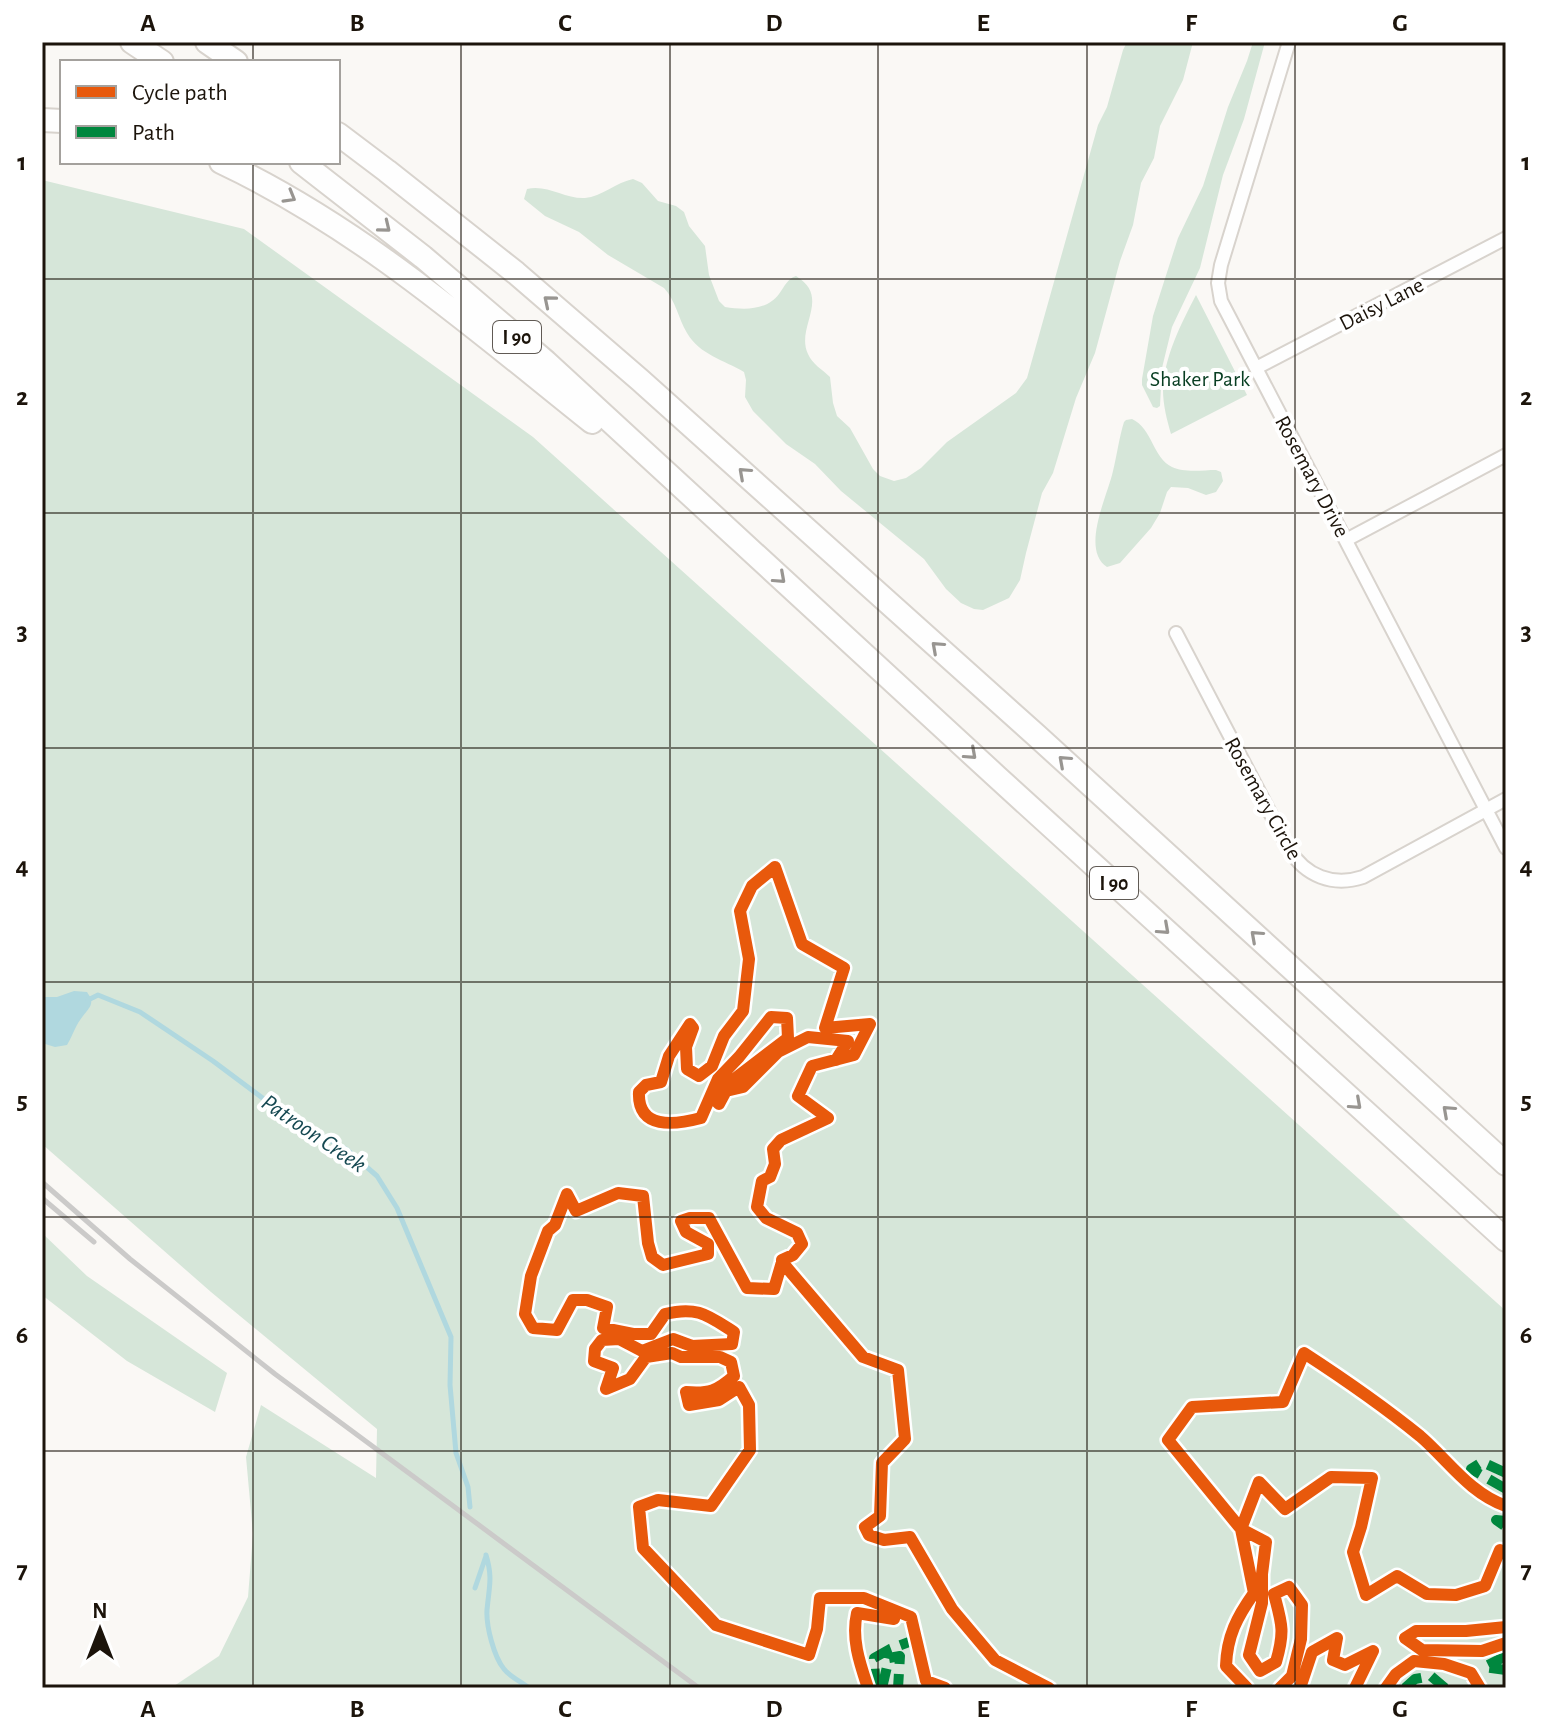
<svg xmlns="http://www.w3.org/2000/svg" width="1548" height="1730" viewBox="0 0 1548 1730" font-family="'Alegreya Sans',sans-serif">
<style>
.green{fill:#d6e6d9}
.water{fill:#b0d8df}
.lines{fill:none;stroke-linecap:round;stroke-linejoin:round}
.stream{stroke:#b0d8df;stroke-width:5}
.minor-casing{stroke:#d8d3cd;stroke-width:16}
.motorway-casing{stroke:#d8d3cd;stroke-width:26}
.minor{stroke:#fefefe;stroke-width:12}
.motorway{stroke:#fefefe;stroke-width:22}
.rail{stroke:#cbcac9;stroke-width:5}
.quiet{stroke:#00873e;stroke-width:10;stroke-dasharray:20 10;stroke-linecap:butt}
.cycleway-casing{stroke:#fff;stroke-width:17}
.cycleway{stroke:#e8590c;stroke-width:12}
.oneway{stroke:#989591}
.grid{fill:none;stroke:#1c140b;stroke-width:2;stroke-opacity:0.55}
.labels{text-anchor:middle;stroke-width:8;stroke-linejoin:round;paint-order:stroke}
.shield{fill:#fff;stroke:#605a54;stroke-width:2}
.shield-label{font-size:20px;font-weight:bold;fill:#1c140b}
.street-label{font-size:22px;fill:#1c140b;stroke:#fff}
.park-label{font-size:22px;fill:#083e22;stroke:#fff}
.water-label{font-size:24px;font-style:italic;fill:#154851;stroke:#fff}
.neatline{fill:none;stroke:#1c140b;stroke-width:3}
.grid-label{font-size:26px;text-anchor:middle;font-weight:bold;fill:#1c140b}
</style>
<rect width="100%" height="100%" fill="#faf8f5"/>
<!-- green -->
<path class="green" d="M1127 42H1193L1183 80 1160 126 1154 158 1141 183 1133 225 1120 261 1095 353 1076 398 1053 473 1042 493 1026 553 1020 580 1009 598 983 610 974 609 961 603 946 589 924 559 841 491 815 464 786 444 753 411 745 397 746 380 744 372C724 360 700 355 687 333 678 318 676 301 664 288L608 255 579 232 545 216 524 199 527 189C547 184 565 199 585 198 601 197 617 182 633 179L642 183 658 201 676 206 684 212 689 226 705 246 709 275 719 301 725 307C744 310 766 311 779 294 785 286 787 279 796 276 832 298 795 327 808 354 812 364 823 370 830 377L833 403 837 416 850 428 873 469 880 476 894 481 906 478 921 468 947 442 1016 393 1027 378 1098 125 1107 107 1123 50Z
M1253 42H1265L1244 119 1223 175 1200 268 1172 327 1162 368 1160 406 1157 408 1153 407 1142 385V379L1153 316 1178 238 1203 186 1228 107 1247 61Z
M42 180 244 229 533 437 1506 1311V1688H171L219 1656 248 1597 253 1534 246 1457 261 1405 376 1478 377 1429 211 1292 42 1144Z
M1196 295 1247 395 1171 434C1167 420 1163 405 1163 390 1164 357 1181 324 1196 295Z
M1132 419C1152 428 1153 458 1172 467 1184 473 1203 470 1216 470L1221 472 1223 481 1216 492 1206 495 1188 488 1171 487 1167 492 1160 513 1151 528 1120 563 1107 567C1080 549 1108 495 1113 471 1117 455 1119 438 1124 422L1126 420Z
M42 1233 87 1276 227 1373 215 1412 127 1361 42 1295Z"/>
<!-- water -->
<path class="water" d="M74 991 87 992C90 997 92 998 91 1004 90 1008 85 1013 83 1016 76 1024 73 1035 67 1045L55 1047 42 1043V997H57Z"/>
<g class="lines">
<!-- stream -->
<path class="stream" d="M88 1000 98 995 140 1012 213 1061 288 1117 346 1149 377 1176 397 1208 451 1337 450 1385 456 1453 468 1487 470 1507
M486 1555C493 1578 489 1587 487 1610 486 1626 494 1657 504 1669 510 1677 522 1682 529 1688
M475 1588 486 1556"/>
<!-- minor casing -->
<g class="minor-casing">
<path id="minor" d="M1289 42 1221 265 1218 283 1221 301 1506 848
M1256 368 1506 238
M1346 540 1506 455
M1176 633 1289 849C1305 876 1333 887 1363 877L1506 799"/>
</g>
<!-- motorway casing -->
<g class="motorway-casing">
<path id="motorway" d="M132 42 162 62
M207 42 236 62
M42 120 62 121
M338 134 387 171 516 273 640 380 1037 736 1506 1164
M221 162C359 227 474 328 592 422
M301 162 423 257 546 362 997 777 1506 1240"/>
</g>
<!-- minor -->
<use href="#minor" class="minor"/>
<!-- motorway -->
<use href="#motorway" class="motorway"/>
<!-- rail -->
<path class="rail" d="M42 1182 130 1259 275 1374 699 1688
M42 1198 94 1242"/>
<!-- quiet -->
<path class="quiet" d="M1506 1473 1482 1462 1471 1469 1506 1489
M1506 1521 1496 1520 1506 1527
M1506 1656 1484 1667 1506 1670
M879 1688 875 1676 874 1658 890 1649 917 1639
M882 1688 889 1658 900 1656 898 1688
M1405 1688 1415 1679 1431 1676 1445 1688"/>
<!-- cycleway casing -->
<g class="cycleway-casing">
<path id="cycleway" d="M782 1262V1260L793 1255 802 1244 797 1233 766 1218 757 1207 762 1181 770 1177 775 1164 773 1149 781 1140 828 1118 798 1096 812 1066 854 1055 870 1024 825 1028 844 968 802 944 775 867 752 886 740 911 749 959 743 1011 724 1036 712 1066 699 1076 687 1069 686 1047 693 1028 690 1024 669 1056 661 1082 646 1085 639 1092C637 1130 675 1125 701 1118L718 1079 739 1057 771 1017 787 1018 788 1038 720 1090 713 1098 719 1104 726 1091 743 1087 778 1052 808 1037 848 1041 836 1060
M1506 1506C1469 1493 1448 1460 1420 1436 1383 1406 1344 1379 1304 1353L1283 1402 1192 1407 1168 1440 1241 1529 1259 1482 1285 1509 1331 1477 1372 1478 1361 1527 1353 1552 1366 1595 1397 1576 1427 1594 1456 1595 1485 1586 1500 1550 1506 1554
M1241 1529 1266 1542 1262 1574V1603L1249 1655 1260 1671 1276 1662C1285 1631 1282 1624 1274 1594L1289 1587 1302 1605 1301 1639 1292 1676 1280 1688
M1241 1529 1254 1593C1237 1617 1227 1636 1226 1666L1247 1688
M1506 1627 1466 1631H1416L1405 1638 1422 1650 1482 1651 1506 1643
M868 1688C860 1664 851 1639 857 1613L894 1619
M945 1688 926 1681 911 1617 864 1598H820L817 1629 809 1655 716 1625 643 1548 639 1507 658 1500 711 1506 750 1450 749 1405 739 1387 719 1400 689 1405 686 1392C709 1394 717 1391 734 1376L731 1362 720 1357H681L672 1353 646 1357 630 1379 606 1389 613 1368 594 1361 595 1349 602 1340 619 1339 642 1351 673 1339 692 1346 732 1344 734 1332C707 1315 697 1306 665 1314L651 1334H633L603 1328 607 1307 587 1300H573L557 1330 533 1328 525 1314 531 1276 548 1231 555 1225 567 1194 576 1211 618 1193 643 1196 648 1243 652 1257 663 1265 708 1254V1244L686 1232 681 1221 690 1218H709L747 1288 774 1289 782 1262 863 1357 898 1370 905 1439 882 1463 880 1516 865 1527 869 1535 884 1540 910 1537 952 1609 995 1660 1049 1688
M1300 1688 1312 1652 1337 1638 1333 1660 1345 1665 1373 1651 1355 1688
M1386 1688 1396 1674 1414 1661 1444 1664 1471 1673 1480 1688"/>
</g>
<!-- cycleway -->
<use href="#cycleway" class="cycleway"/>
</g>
<!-- one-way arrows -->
<defs><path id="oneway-chevron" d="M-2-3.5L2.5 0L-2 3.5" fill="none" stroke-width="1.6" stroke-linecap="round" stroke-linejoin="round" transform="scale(2)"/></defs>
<g class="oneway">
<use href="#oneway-chevron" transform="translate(290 197) rotate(30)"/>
<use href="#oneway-chevron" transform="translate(385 227) rotate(39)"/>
<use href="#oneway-chevron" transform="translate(549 301) rotate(-140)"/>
<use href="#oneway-chevron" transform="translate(744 473) rotate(-138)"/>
<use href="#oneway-chevron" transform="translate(780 578) rotate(42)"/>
<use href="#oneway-chevron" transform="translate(937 647) rotate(-138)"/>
<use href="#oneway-chevron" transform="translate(971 754) rotate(42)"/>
<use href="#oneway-chevron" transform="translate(1064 761) rotate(-138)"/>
<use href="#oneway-chevron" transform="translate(1164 929) rotate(42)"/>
<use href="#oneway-chevron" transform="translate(1256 936) rotate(-138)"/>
<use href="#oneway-chevron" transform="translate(1356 1104) rotate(42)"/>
<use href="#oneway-chevron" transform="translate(1448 1111) rotate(-138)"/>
</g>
<!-- grid -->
<path class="grid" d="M253 42V62M461 42V1688M670 42V1688M878 42V1688M1087 42V1688M1295 42V1688M253 162V1688M42 279H1506M42 513H1506M42 748H1506M42 982H1506M42 1217H1506M42 1451H1506"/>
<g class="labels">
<!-- shield labels -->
<g class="shield">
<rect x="493" y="321" width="48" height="32" rx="6"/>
<rect x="1090" y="867" width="48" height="32" rx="6"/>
</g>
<g class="shield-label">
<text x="517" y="344">I 90</text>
<text x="1114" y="890">I 90</text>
</g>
<!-- street labels -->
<g class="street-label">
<text transform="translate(1381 303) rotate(-27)" y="8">Daisy Lane</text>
<text transform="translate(1313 476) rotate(62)" y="8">Rosemary Drive</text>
<text transform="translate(1264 798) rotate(61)" y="8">Rosemary Circle</text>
</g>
<!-- park labels -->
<g class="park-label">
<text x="1200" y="386">Shaker Park</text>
</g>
<!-- water labels -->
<g class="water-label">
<text transform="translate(314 1133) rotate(34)" y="8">Patroon Creek</text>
</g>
</g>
<!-- border -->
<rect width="1548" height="1730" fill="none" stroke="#ffffff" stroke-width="88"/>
<!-- legend -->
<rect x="60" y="60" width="280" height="104" fill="#ffffff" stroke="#a4a19d" stroke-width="2"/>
<rect x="76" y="86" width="40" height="12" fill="#e8590c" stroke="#a4a19d" stroke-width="2"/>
<text x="132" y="100" font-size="24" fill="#1c140b">Cycle path</text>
<rect x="76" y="126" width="40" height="12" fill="#00873e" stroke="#a4a19d" stroke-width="2"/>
<text x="132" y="140" font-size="24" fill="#1c140b">Path</text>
<!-- north arrow -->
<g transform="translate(100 1630)" stroke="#ffffff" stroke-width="6" paint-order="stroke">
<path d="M0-6L14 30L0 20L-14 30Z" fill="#1c140b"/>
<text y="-12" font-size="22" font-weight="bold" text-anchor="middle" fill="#1c140b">N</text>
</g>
<rect x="44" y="44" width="1460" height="1642" class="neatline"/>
<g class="grid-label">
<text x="148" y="31">A</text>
<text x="357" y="31">B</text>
<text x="565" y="31">C</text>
<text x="774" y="31">D</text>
<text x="983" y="31">E</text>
<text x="1191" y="31">F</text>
<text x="1400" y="31">G</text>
<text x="22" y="170">1</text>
<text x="1526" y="170">1</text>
<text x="22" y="405">2</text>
<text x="1526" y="405">2</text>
<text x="22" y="640">3</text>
<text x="1526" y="640">3</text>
<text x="22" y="874">4</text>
<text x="1526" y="874">4</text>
<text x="22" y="1109">5</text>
<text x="1526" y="1109">5</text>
<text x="22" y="1343">6</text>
<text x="1526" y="1343">6</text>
<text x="22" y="1578">7</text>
<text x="1526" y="1578">7</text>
<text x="148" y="1717">A</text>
<text x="357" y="1717">B</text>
<text x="565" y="1717">C</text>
<text x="774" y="1717">D</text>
<text x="983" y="1717">E</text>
<text x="1191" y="1717">F</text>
<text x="1400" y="1717">G</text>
</g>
</svg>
